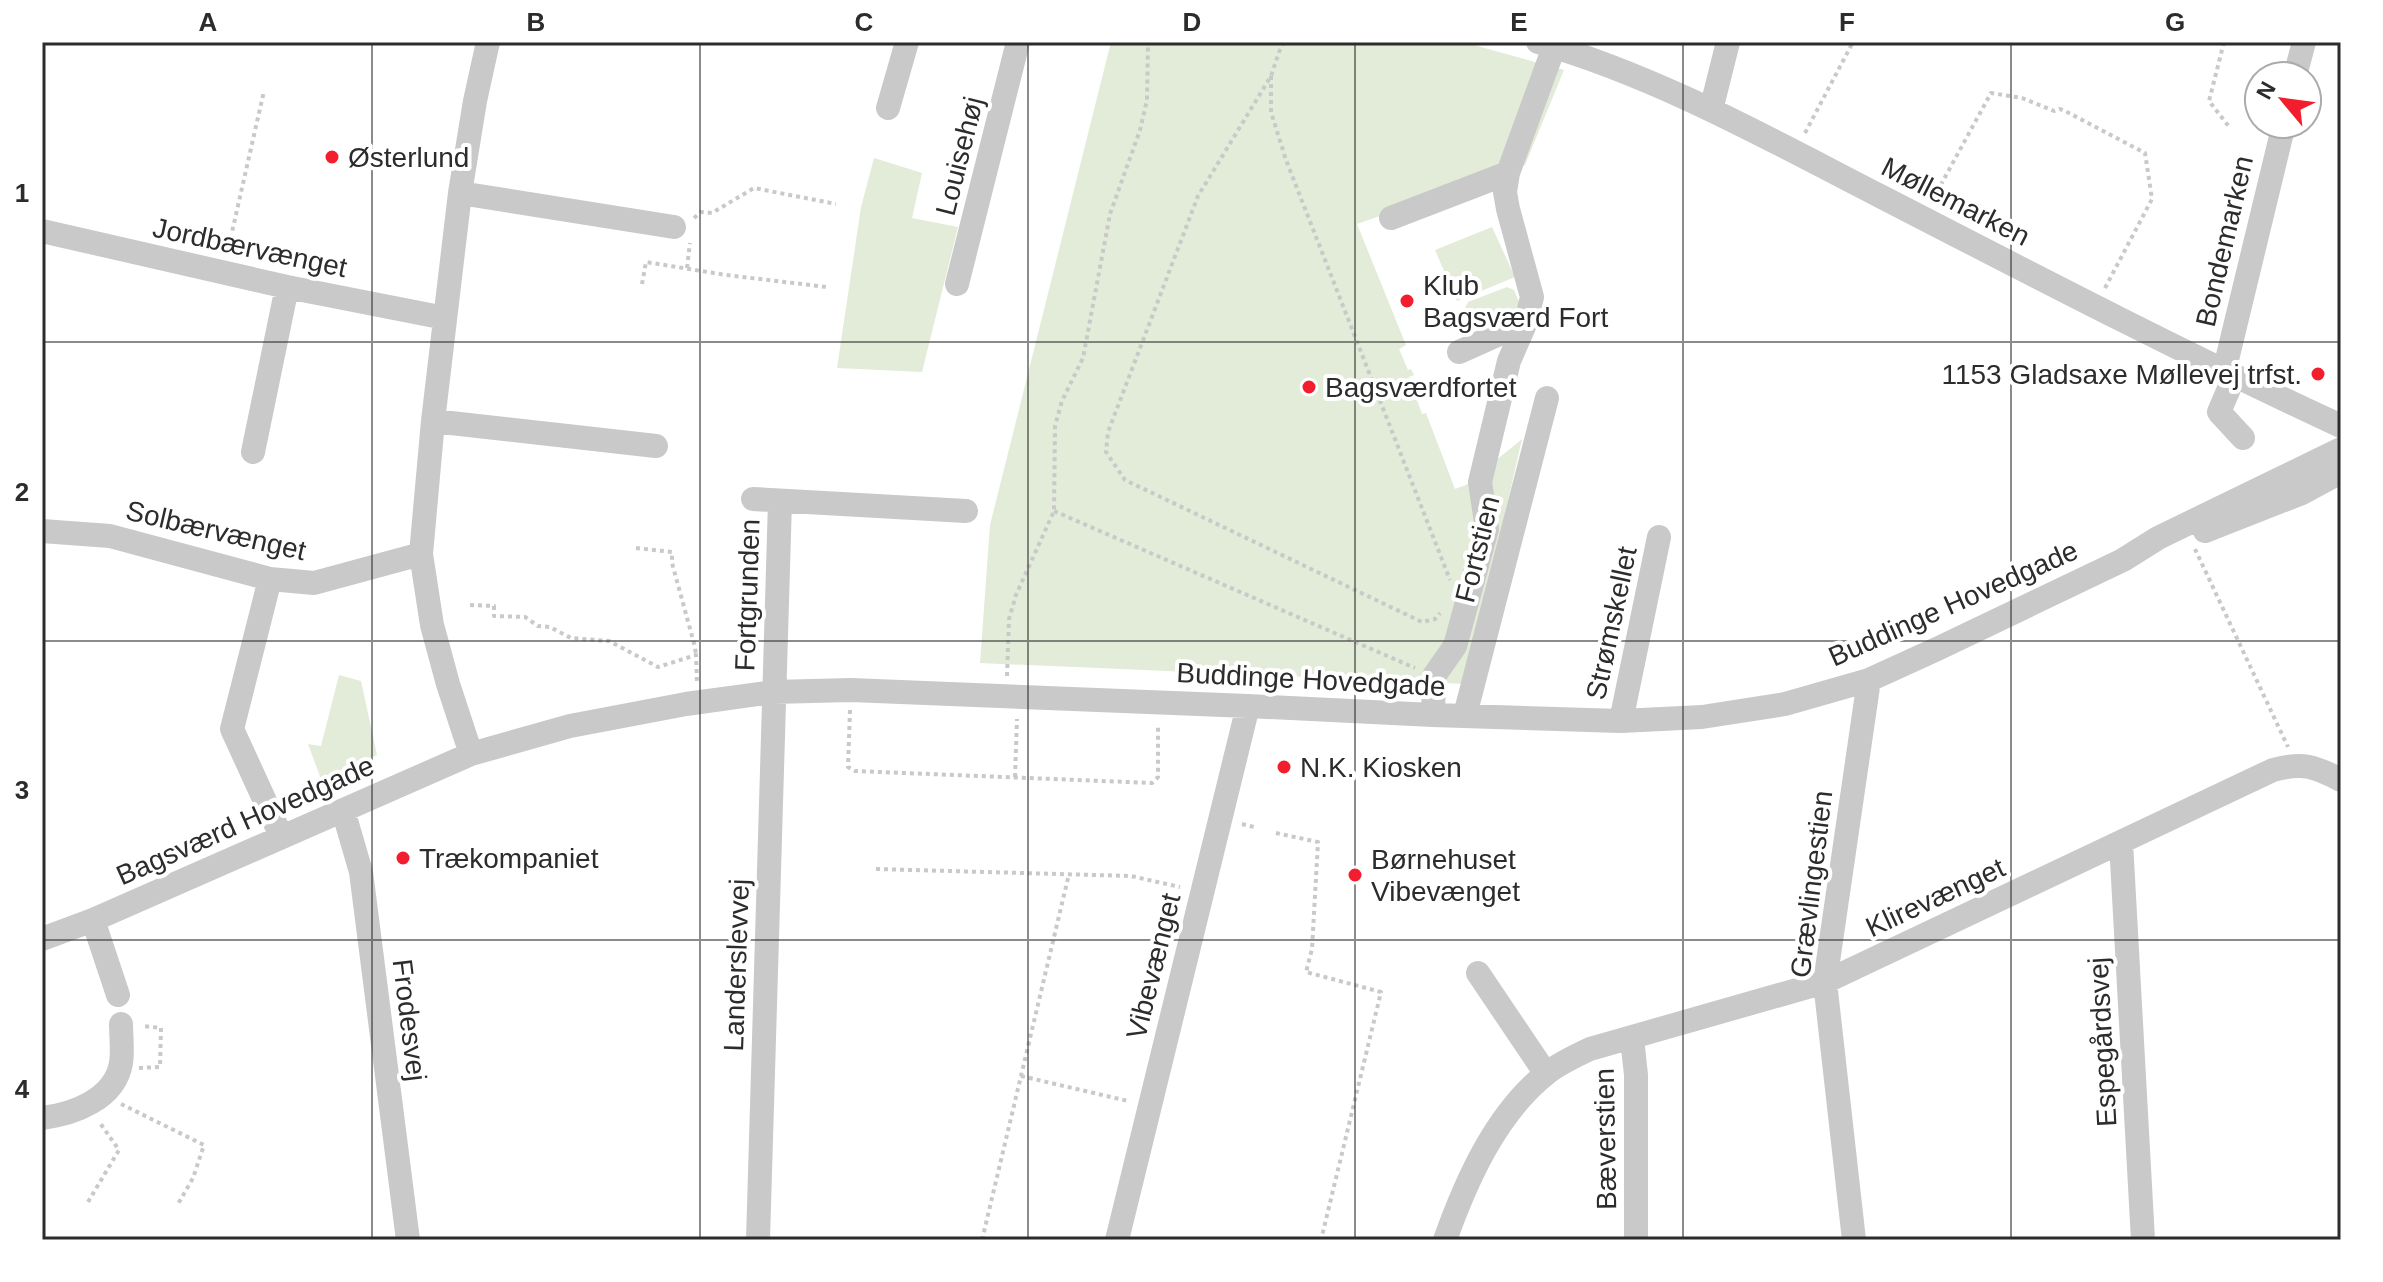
<svg xmlns="http://www.w3.org/2000/svg" width="2383" height="1282" viewBox="0 0 2383 1282" font-family="Helvetica,sans-serif">
<style>
.green{fill:#e2ecd8}
.lines{fill:none;stroke-linecap:round;stroke-linejoin:round}
.path{stroke:#c9c9c9;stroke-width:4;stroke-dasharray:4 4;stroke-linecap:butt}
.minor{stroke:#c9c9c9;stroke-width:24}
.grid{fill:none;stroke:#2c2c2c;stroke-width:2;stroke-opacity:0.55}
.poi-dot{fill:#f31e2d;stroke:#fff;stroke-width:3}
.labels{text-anchor:middle;stroke-width:8;stroke-linejoin:round;paint-order:stroke}
.street-label{font-size:28px;fill:#2c2c2c;stroke:#fff}
.poi-label{font-size:28px;fill:#2c2c2c;stroke:#fff;text-anchor:start}
.neatline{fill:none;stroke:#2c2c2c;stroke-width:3}
.grid-label{font-size:26px;text-anchor:middle;font-weight:bold;fill:#2c2c2c}
</style>
<rect width="100%" height="100%" fill="#fff"/>
<!-- green -->
<path class="green" d="M1111 42H1463L1564 70 1525 165 1357 224 1406 345 1399 349 1408 370 1411 369 1414 375 1409 377 1422 414 1426 413 1455 489 1466 485 1522 439 1466 684 980 663 990 525Z
M874 158 922 173 912 218 958 227 922 372 837 368 861 207Z
M1492 227 1515 277 1457 301 1435 250Z
M1507 287 1514 290 1522 309 1518 315 1479 331 1473 329 1465 308 1468 302Z
M339 675 361 681 377 755 321 779 308 744 321 746Z"/>
<g class="lines">
<!-- path -->
<path class="path" d="M1284 42 1279 52 1271 76 1198 196 1108 432 1106 452 1125 480 1422 622 1435 619 1440 613
M2224 42 2209 101 2230 128
M1271 76V112L1286 160 1450 580
M1805 133 1853 42
M1933 199 1991 93 2022 98 2054 111 2060 109 2067 112 2145 153 2152 199 2105 288
M694 218 701 212 712 213 754 188 836 204
M227 254 264 91
M687 268 690 243
M642 284 646 262 726 275 827 287
M1054 511 1415 668
M636 548 672 552V563L695 647 696 655
M2195 549 2288 747
M470 605 494 606V616L525 617 538 626 550 627 571 638 609 641 658 667 696 655 697 682
M1007 676 1009 619 1016 595 1054 511 1055 426 1062 401 1083 358 1110 214 1140 130 1147 100 1148 42
M850 710 848 767 855 771 1152 783 1158 777V724
M1015 777 1017 719
M1242 824 1254 827
M1276 833 1318 842 1312 949 1306 972 1381 992 1321 1240
M876 869 1131 876 1180 887
M139 1068 160 1067 161 1028 143 1026
M1021 1076 1128 1101
M121 1104 204 1145 193 1178 178 1204
M88 1202 119 1150 100 1123
M982 1240 1069 874"/>
<!-- minor -->
<path class="minor" d="M1538 42C1659 77 1769 139 1880 196 2033 275 2185 354 2341 426
M2295 76 2304 42
M888 108 907 42
M1711 110 1728 42
M460 193 674 227
M1391 218 1508 173
M42 231 287 287 445 318
M957 284 1018 42
M1459 352 1526 322
M2224 372 2284 124
M2234 377 2219 412 2243 438
M433 421 656 446
M253 452 287 287
M753 499 966 511
M42 531 110 536 270 579 314 583 421 554
M2205 531 2302 493 2341 472
M270 579 232 729 281 836
M1433 715 1434 676 1455 646 1487 529 1480 482 1509 361 1526 322 1532 297 1508 209 1505 192 1508 173 1554 47
M1465 715 1547 398
M1621 721 1659 537
M471 754 448 684 432 625 421 554 433 421 460 193 475 101 488 42
M343 810 361 872 408 1240
M2121 842 2143 1240
M93 920 118 995
M42 939 93 920 471 754 570 726 686 704 773 692 851 690 1248 706 1433 715 1621 721 1702 717 1785 704 1869 680 1937 649 2123 560 2158 538 2341 449
M1478 973 1546 1074
M1632 1038 1636 1075V1240
M42 1118C74 1114 115 1099 121 1063 123 1051 121 1036 121 1024
M758 1240 780 501
M1117 1240 1248 706
M1445 1240C1466 1181 1496 1113 1547 1073 1560 1063 1575 1056 1590 1049L1825 982 2273 770C2303 762 2314 766 2341 780
M1854 1240 1825 982 1869 680"/>
</g>
<!-- grid -->
<path class="grid" d="M372 42V1240M700 42V1240M1028 42V1240M1355 42V1240M1683 42V1240M2011 42V1240M42 342H2341M42 641H2341M42 940H2341"/>
<!-- markers -->
<g class="poi-dot">
<circle cx="332" cy="157" r="8"/>
<circle cx="1407" cy="301" r="8"/>
<circle cx="2318" cy="374" r="8"/>
<circle cx="1309" cy="387" r="8"/>
<circle cx="1284" cy="767" r="8"/>
<circle cx="403" cy="858" r="8"/>
<circle cx="1355" cy="875" r="8"/>
</g>
<g class="labels">
<!-- street labels -->
<g class="street-label">
<text transform="translate(959 156) rotate(-76)" y="10">Louisehøj</text>
<text transform="translate(1956 201) rotate(27)" y="10">Møllemarken</text>
<text transform="translate(2224 241) rotate(-77)" y="10">Bondemarken</text>
<text transform="translate(250 247) rotate(12)" y="10">Jordbærvænget</text>
<text transform="translate(216 530) rotate(13)" y="10">Solbærvænget</text>
<text transform="translate(1477 549) rotate(-76)" y="10">Fortstien</text>
<text transform="translate(747 595) rotate(-88)" y="10">Fortgrunden</text>
<text transform="translate(1953 603) rotate(-24)" y="10">Buddinge Hovedgade</text>
<text transform="translate(1611 623) rotate(-78)" y="10">Strømskellet</text>
<text transform="translate(1311 679) rotate(3)" y="10">Buddinge Hovedgade</text>
<text transform="translate(245 820) rotate(-24)" y="10">Bagsværd Hovedgade</text>
<text transform="translate(1811 884) rotate(-83)" y="10">Grævlingestien</text>
<text transform="translate(1935 897) rotate(-25)" y="10">Klirevænget</text>
<text transform="translate(736 965) rotate(-88)" y="10">Landerslevvej</text>
<text transform="translate(1153 966) rotate(-76)" y="10">Vibevænget</text>
<text transform="translate(410 1020) rotate(83)" y="10">Frodesvej</text>
<text transform="translate(2102 1042) rotate(-93)" y="10">Espegårdsvej</text>
<text transform="translate(1605 1139) rotate(-91)" y="10">Bæverstien</text>
</g>
<!-- poi labels -->
<g class="poi-label">
<text x="348" y="167">Østerlund</text>
<text x="1423" y="295">Klub<tspan x="1423" dy="32">Bagsværd Fort</tspan></text>
<text x="2302" y="384" text-anchor="end">1153 Gladsaxe Møllevej trfst.</text>
<text x="1325" y="397">Bagsværdfortet</text>
<text x="1300" y="777">N.K. Kiosken</text>
<text x="419" y="868">Trækompaniet</text>
<text x="1371" y="869">Børnehuset<tspan x="1371" dy="32">Vibevænget</tspan></text>
</g>
</g>
<!-- border -->
<rect width="2383" height="1282" fill="none" stroke="#ffffff" stroke-width="88"/>
<!-- north arrow -->
<g transform="translate(2283 100) rotate(299)"><circle r="38" fill="#ffffff" stroke="#ababab" stroke-width="2"/>
<path d="M0-6L14 30L0 20L-14 30Z" fill="#f31e2d"/>
<text y="-12" font-size="22" font-weight="bold" text-anchor="middle" fill="#2c2c2c">N</text>
</g>
<rect x="44" y="44" width="2295" height="1194" class="neatline"/>
<g class="grid-label">
<text x="208" y="31">A</text>
<text x="536" y="31">B</text>
<text x="864" y="31">C</text>
<text x="1192" y="31">D</text>
<text x="1519" y="31">E</text>
<text x="1847" y="31">F</text>
<text x="2175" y="31">G</text>
<text x="22" y="202">1</text>
<text x="22" y="501">2</text>
<text x="22" y="799">3</text>
<text x="22" y="1098">4</text>
</g>
</svg>
